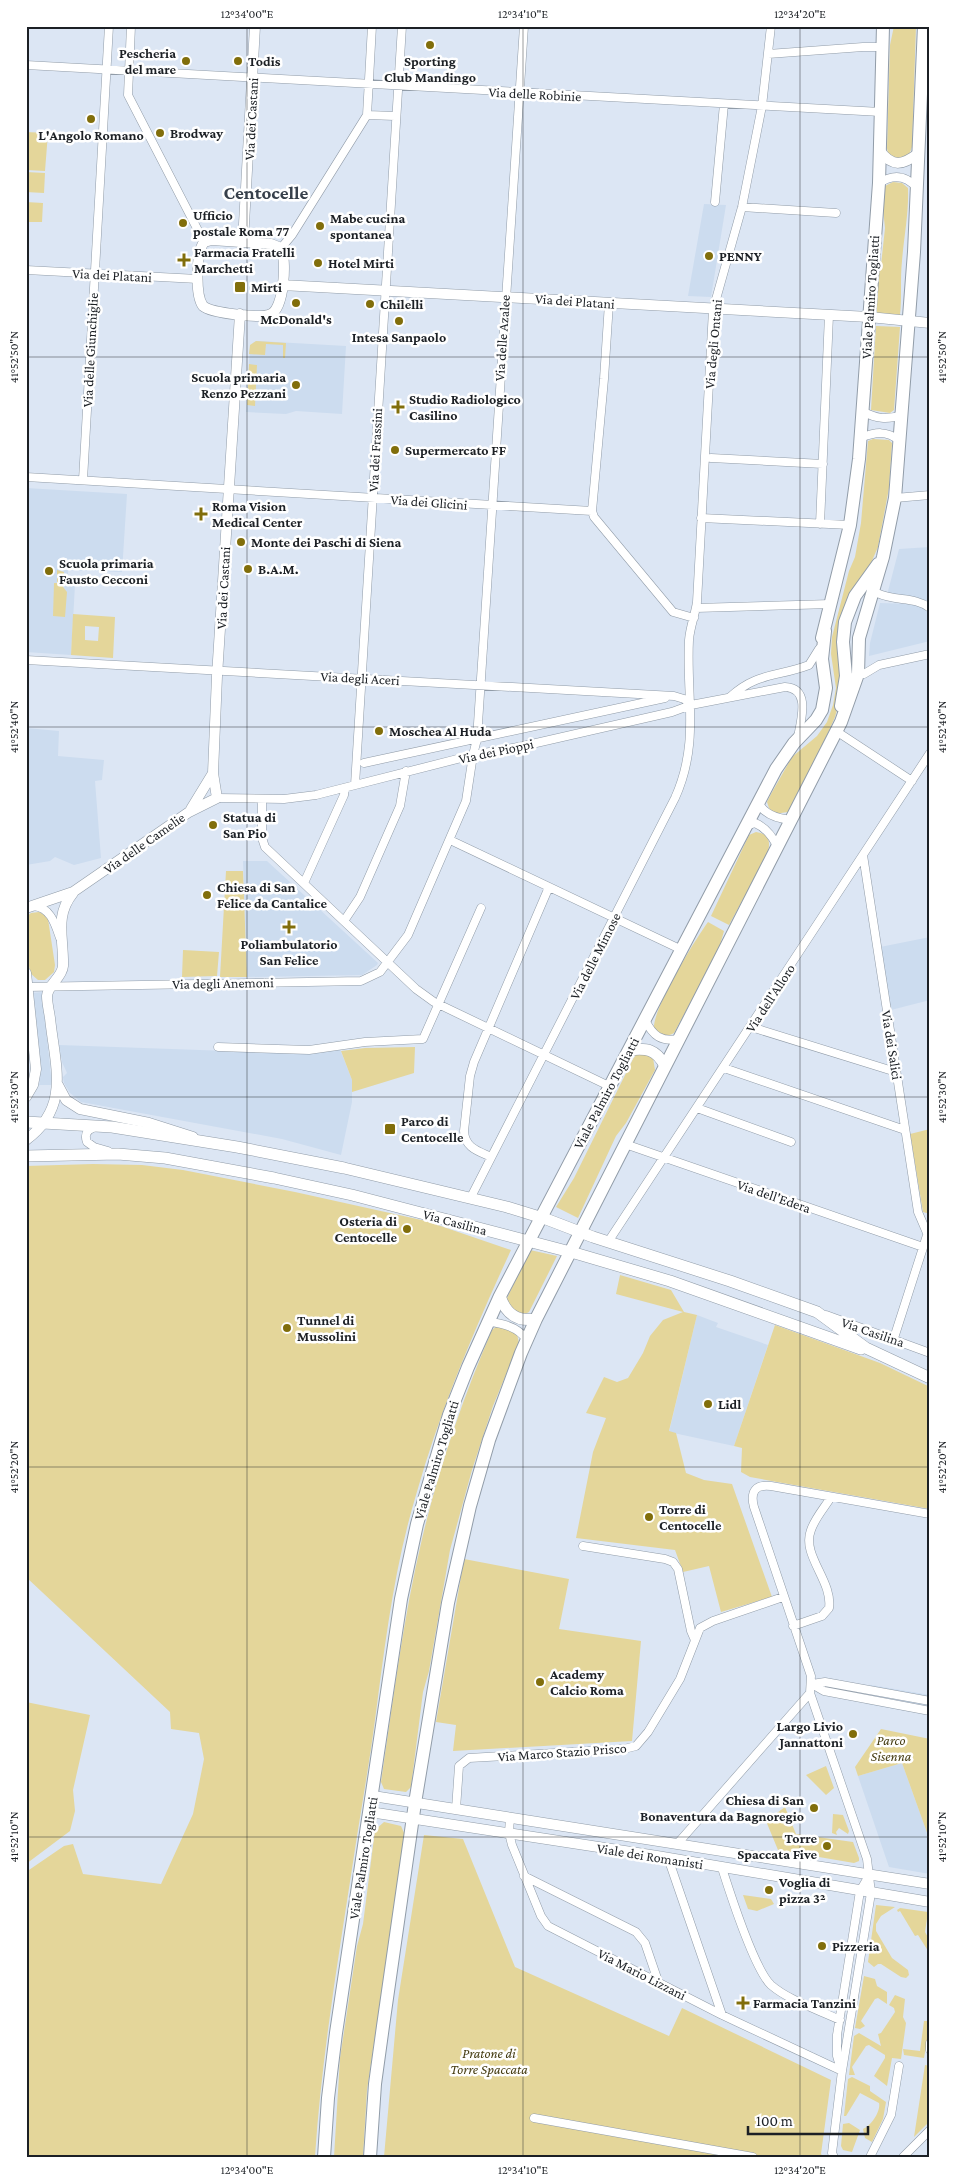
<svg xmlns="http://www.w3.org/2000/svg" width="956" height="2183" viewBox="0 0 956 2183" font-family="'Crimson Pro',serif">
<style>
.built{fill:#ccdcef}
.green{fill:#e4d69a;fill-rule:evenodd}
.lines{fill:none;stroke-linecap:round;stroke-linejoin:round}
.minor-casing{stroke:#919ca8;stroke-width:9}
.tertiary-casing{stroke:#919ca8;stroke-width:11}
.secondary-casing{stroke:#919ca8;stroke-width:12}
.primary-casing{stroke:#919ca8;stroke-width:14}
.minor{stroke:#fff;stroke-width:8}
.tertiary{stroke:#fff;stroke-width:10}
.secondary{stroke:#fff;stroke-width:11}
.primary{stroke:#fff;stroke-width:12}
.ticks{fill:none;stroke:#1c2025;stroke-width:1;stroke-opacity:0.45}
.poi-dot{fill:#816e0b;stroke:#fff;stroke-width:2}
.labels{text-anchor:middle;stroke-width:5;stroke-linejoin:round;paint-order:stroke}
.poi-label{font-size:14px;font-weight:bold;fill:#1c2025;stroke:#fff;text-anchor:start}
.street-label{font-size:14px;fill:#1c2025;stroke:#fff}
.park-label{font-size:14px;font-style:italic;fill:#443b10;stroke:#fff}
.district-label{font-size:19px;font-weight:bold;fill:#37404b;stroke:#fff}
.neatline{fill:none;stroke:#1c2025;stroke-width:2}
.ticks-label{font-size:12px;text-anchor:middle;fill:#1c2025}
</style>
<rect width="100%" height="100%" fill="#dce6f4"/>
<!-- built -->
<path class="built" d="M704 204 726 205 711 297 688 296Z
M258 341 346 346 342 414 296 411 286 414 246 412 250 347 254 342Z
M26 488 127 494 122 572 68 570V585H75L71 655 26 652Z
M930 547V602L907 595H887L899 549Z
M880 603 914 604 925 610 930 614V641L869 656 870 643Z
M26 728 59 731 58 756 104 760 102 780 95 781 101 858 74 865 55 857 50 861 26 865V752H29Z
M243 861H267L378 963 377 965 362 975 247 977Z
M930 937V1000L891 1010 880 947Z
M42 992 52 1085H39L41 1070 32 993Z
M59 1045 309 1054 340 1049 352 1080V1102L341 1155 282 1139 81 1102 70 1093 64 1083 63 1077 67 1073 62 1062Z
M697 1315 718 1323 716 1327 768 1345 734 1446 669 1432Z
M871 1685 930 1695V1715L866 1704Z
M902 1763 930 1841V1874L889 1867 858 1776Z"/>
<!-- green -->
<path class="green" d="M894 26H916L912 147 909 155 897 160 888 154 887 148 890 45Z
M26 132 48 133 45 171 26 170Z
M26 172 45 173 44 193 26 192Z
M893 182 902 183 908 188C909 212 904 236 902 261 900 279 902 297 900 315L876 314 879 268 881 265 885 228 882 200 885 186Z
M26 202 43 203 42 222H26Z
M876 326 900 327 894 410 890 413 871 410Z
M256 341 286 343 285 358H283V345L266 344 265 355 249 354 250 345Z
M249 364 257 365 255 406 247 405Z
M873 439 889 440 892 443 889 488 878 547 871 563 849 599 840 699 835 717 816 760 788 812 774 814 769 808 767 802 771 794 792 757 817 736 827 722 833 705 836 688 831 654 832 637 849 571 855 557 861 523 868 441Z
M57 570 64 572 63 587 67 592 65 617 53 616 54 583H57Z
M73 614 115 617 113 658 71 655ZM85 626 99 627 98 641 85 640Z
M756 832C770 834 771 842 767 855L729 925 711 916 749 835Z
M226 871H243L247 977H220Z
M39 912 46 916 48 919 55 965 54 972 45 980H38L30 973 26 943V917L31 913Z
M708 922 724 931 718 952 674 1033C665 1038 661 1036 654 1029 652 1009 695 940 708 922Z
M183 950 219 952 217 976 182 977Z
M415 1047 414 1073 352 1092V1080L341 1051 365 1048Z
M642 1053 653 1058 655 1070 626 1123 616 1136 578 1218 556 1207 574 1178 633 1059 636 1055Z
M930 1129V1214L923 1212 910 1134Z
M93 1164 142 1165 183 1170 295 1192 426 1221 511 1250C474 1330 440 1410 416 1495 394 1568 385 1644 375 1720 370 1759 363 1798 357 1836 341 1943 322 2049 315 2157H26V1872L64 1846 73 1844 83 1874 161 1884 193 1814 204 1759 199 1733 171 1729 170 1712 26 1577V1166Z
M530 1250 557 1256 529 1312 525 1314 514 1311 507 1305V1298Z
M620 1275 671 1290 684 1312 697 1315 669 1431 676 1433 686 1473 704 1480 732 1484 772 1597 721 1612 709 1566 683 1572 675 1550 576 1538 593 1452 606 1418 586 1413 604 1377 617 1382 628 1378 643 1353 650 1336 663 1320 683 1312 616 1294Z
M775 1325 880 1363 930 1387V1509L777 1482 750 1477 741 1472 742 1448 734 1446Z
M497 1326H503L517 1334 519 1343 493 1406 472 1470 450 1550 429 1671 423 1692 411 1787 406 1792 384 1789 381 1782C393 1701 403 1619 422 1539 439 1467 463 1398 492 1330Z
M464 1559 569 1579 559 1629 641 1641 632 1741 453 1751 456 1725 436 1722Z
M26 1702 90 1715 73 1790 75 1811 70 1831 26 1864Z
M881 1729 930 1739V1841L902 1763 858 1776 855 1767Z
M826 1766 834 1788 826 1795 806 1775Z
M785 1807 796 1834 853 1842 859 1858V1861L854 1863 778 1850 766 1821Z
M833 1814 843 1815 849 1831 848 1834 839 1828 836 1832 837 1835 832 1833Z
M384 1822 401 1826 405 1835 367 2090 363 2157H334L340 2058 357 1946 363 1924 375 1830Z
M424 1835 463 1839 515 1967 669 2036 682 2008 831 2080 821 2154 823 2157H384L398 2000Z
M743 1895 771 1899 774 1904 757 1911 748 1909Z
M876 1905 895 1907 881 1916 876 1924V1931L892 1958 908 1970 909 1975 906 1978 901 1977 881 1964H878L874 1967 868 1962Z
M900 1908 928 1912 925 1932 930 1941V1954L918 1935 915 1936 900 1911 898 1912 897 1910Z
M864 1976 875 1979 877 1986 887 1992V2004L878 1998 875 1999 861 2021 865 2026 860 2029 855 2028Z
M895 1995 905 1999 903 2017 906 2023 901 2059 892 2058 887 2086 874 2076 885 2058V2055L869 2045 866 2046 852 2067 855 2075H849L854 2036 859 2033 881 2046 878 2034 881 2033 895 2012 894 2008 889 2005Z
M930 2005V2023L924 2058 904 2055 903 2049 920 2051 924 2021H927Z
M925 2065 930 2066V2121L914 2137Z
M852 2077 870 2086V2091L886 2102 883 2119 872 2142 865 2138 863 2129C871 2126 881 2111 879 2103L860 2093 846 2116H844L848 2079Z
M849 2123 860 2130 852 2152 843 2150 841 2146 843 2124Z"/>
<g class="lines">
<!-- minor casing -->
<g class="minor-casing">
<path id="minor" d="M131 26 128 95 204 242
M372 26 367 115 395 116
M768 54 863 47H883
M26 65 881 112
M879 183C893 174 906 175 917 188
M715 202 724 104
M742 207 836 213
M281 248 292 235 367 115
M26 270 198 279
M862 411C876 419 887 420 902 415
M860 438C876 432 886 430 900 441
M711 458 823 464
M26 477 592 511
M83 480 109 26
M895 498 930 495
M592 511 604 379 609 303
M592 511 594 517 673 612 694 618
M701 518 850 525
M820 524 829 315
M877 593C896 602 914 596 930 608
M696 608 831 604
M26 660 674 696 684 699 691 705
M864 674 879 665 930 654
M730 697C757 672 778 677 809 665L819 649
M836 731 912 781
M364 763 665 698
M355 785 402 26
M217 798 284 799 316 795 473 755 523 746 672 712 691 705 785 687C811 688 801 720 798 737
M262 799V838L265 847 416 989 434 1002 609 1086
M758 802C764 815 779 819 792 820
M746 826 755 823C767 828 773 837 778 848
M450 840 680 949
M863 855 918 1212 927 1233
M304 883 344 795 345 788
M34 906C51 908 55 924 60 938
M344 921 360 897 400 806 406 771
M26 987 361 981 380 972 408 935 466 801 473 755 477 739 524 26
M645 1020C653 1036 661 1042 679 1039
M751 1027 896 1072
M218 1047 309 1050 365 1042 423 1039 481 908
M724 1068 905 1130
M697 1108 791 1142
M95 1127C87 1130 84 1134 87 1142L94 1147 108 1151
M625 1144 923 1247
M491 1157C478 1151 465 1148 464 1131L470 1076 474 1062 549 887
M471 1197 675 798C700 743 686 696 689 640 690 627 695 615 697 602L713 310 742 207 762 106 771 26
M608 1242 930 753
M826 1315 930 1353
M488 1322C504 1323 518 1327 527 1340
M894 1338 929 1229
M583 1546 665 1559 673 1562 678 1569 691 1631 694 1638
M793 1626 822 1616 829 1608C833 1581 801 1555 811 1530 815 1518 825 1507 831 1497
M812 1684 824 1691 930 1711
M812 1684 825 1682 930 1701
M810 1693 867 1859 871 1893 842 2071 832 2153 834 2157
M456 1809 459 1766 469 1758 624 1749 636 1746 648 1732 680 1679 700 1628 713 1621 783 1597
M510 1817 509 1833 512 1845 541 1916 548 1926 722 2015 842 2071
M678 1843 810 1693 811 1676 754 1507C750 1492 755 1484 771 1486L930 1514
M668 1858 722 2015
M722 1868C730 1893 754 1969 771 1985 788 2000 819 2010 840 2020
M524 1876 636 1932 645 1943 658 1981
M930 2043V2050
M841 2070 837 2056V2035L860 1891 870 1874
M534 2118 753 2157
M870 2157 891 2115 899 2066
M903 2157 930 2130"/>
</g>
<!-- tertiary casing -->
<g class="tertiary-casing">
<path id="tertiary" d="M880 151C893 168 903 165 919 153
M212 240 271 244 281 248C287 260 284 308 271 314 261 319 211 313 203 306 195 295 196 253 204 242Z
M243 242 255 26
M282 285 869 317 930 323
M191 809 213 773
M26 908 73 892 189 812 217 798 213 773 217 676 240 314
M26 973 36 1069 33 1085 26 1097
M58 1085 66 1100 80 1109 149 1123 193 1137
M26 1140C71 1107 55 1066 50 1018 49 1011 47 1003 47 996 48 984 62 978 63 966 64 939 54 916 73 893
M373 1796 930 1884
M370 1812 657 1856 930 1902"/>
</g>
<!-- secondary casing -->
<g class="secondary-casing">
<path id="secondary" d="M629 1050C647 1048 656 1049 665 1066
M26 1122 112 1127 237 1147 344 1168 507 1207 546 1219 593 1237 730 1281 817 1312 866 1348 930 1378
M26 1156 118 1154 165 1158 274 1178 352 1195 578 1254 670 1281 861 1349
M500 1296C506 1314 517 1322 536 1319"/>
</g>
<!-- primary casing -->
<g class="primary-casing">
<path id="primary" d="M822 638 850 525 859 459 879 183 883 26
M841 706 846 676 843 642 845 622 855 596 878 564
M324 2157 328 2098 336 2033 401 1599 417 1524 449 1415 468 1367 500 1296 776 769 794 743 816 720 822 710 826 688 822 659 825 631
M370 2157 375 2084 383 2026 415 1803 448 1603 470 1506 489 1440 521 1353 536 1319 841 722 858 674 859 638 883 557 895 498 914 252 924 26"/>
</g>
<!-- minor -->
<use href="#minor" class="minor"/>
<!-- tertiary -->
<use href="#tertiary" class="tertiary"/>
<!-- secondary -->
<use href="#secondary" class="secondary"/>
<!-- primary -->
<use href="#primary" class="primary"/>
</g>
<!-- ticks -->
<path class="ticks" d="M247 26V2157M523 26V2157M800 26V2157M26 357H930M26 727H930M26 1097H930M26 1467H930M26 1837H930"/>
<!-- markers -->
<g class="poi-dot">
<circle cx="430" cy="45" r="5"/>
<circle cx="186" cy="61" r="5"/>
<circle cx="238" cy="61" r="5"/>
<circle cx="91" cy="119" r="5"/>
<circle cx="160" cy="133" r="5"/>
<circle cx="183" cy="223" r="5"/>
<circle cx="320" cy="226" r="5"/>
<circle cx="709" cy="256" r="5"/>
<path d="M181.5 252.5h5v5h5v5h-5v5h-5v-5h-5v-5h5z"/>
<circle cx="318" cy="263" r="5"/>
<rect x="234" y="281" width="12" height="12" rx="2.5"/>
<circle cx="296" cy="303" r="5"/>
<circle cx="370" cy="304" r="5"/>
<circle cx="399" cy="321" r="5"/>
<circle cx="296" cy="385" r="5"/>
<path d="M395.5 399.5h5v5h5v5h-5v5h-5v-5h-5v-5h5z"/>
<circle cx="395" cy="450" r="5"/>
<path d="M198.5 506.5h5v5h5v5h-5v5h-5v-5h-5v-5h5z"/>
<circle cx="241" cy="542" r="5"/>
<circle cx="248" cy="569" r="5"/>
<circle cx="49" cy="571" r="5"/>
<circle cx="379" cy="731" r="5"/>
<circle cx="213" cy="825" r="5"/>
<circle cx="207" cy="895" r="5"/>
<path d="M286.5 919.5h5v5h5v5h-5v5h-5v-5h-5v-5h5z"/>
<rect x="384" y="1123" width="12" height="12" rx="2.5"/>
<circle cx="407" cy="1229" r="5"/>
<circle cx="287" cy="1328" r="5"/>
<circle cx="708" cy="1404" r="5"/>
<circle cx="649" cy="1517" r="5"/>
<circle cx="540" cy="1682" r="5"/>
<circle cx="853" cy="1734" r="5"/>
<circle cx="814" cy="1808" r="5"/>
<circle cx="827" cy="1846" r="5"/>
<circle cx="769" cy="1890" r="5"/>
<circle cx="822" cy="1946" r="5"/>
<path d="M740.5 1995.5h5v5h5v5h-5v5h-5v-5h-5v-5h5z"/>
</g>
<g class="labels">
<!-- poi labels -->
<g class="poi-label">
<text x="176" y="58" text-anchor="end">Pescheria<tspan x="176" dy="16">del mare</tspan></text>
<text x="248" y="66">Todis</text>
<text x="430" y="66" text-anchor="middle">Sporting<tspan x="430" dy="16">Club Mandingo</tspan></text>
<text x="170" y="138">Brodway</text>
<text x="91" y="140" text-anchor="middle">L'Angolo Romano</text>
<text x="193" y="220">Ufficio<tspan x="193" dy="16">postale Roma 77</tspan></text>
<text x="330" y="223">Mabe cucina<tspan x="330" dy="16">spontanea</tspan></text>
<text x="194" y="257">Farmacia Fratelli<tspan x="194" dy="16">Marchetti</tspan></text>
<text x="719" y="261">PENNY</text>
<text x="328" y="268">Hotel Mirti</text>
<text x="251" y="292">Mirti</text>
<text x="380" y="309">Chilelli</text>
<text x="296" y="324" text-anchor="middle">McDonald's</text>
<text x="399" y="342" text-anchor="middle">Intesa Sanpaolo</text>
<text x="286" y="382" text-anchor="end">Scuola primaria<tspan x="286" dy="16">Renzo Pezzani</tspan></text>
<text x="409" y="404">Studio Radiologico<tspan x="409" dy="16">Casilino</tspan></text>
<text x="405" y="455">Supermercato FF</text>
<text x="212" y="511">Roma Vision<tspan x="212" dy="16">Medical Center</tspan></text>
<text x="251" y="547">Monte dei Paschi di Siena</text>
<text x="59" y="568">Scuola primaria<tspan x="59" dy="16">Fausto Cecconi</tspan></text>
<text x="258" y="574">B.A.M.</text>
<text x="389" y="736">Moschea Al Huda</text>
<text x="223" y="822">Statua di<tspan x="223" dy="16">San Pio</tspan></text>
<text x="217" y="892">Chiesa di San<tspan x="217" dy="16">Felice da Cantalice</tspan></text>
<text x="289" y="949" text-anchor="middle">Poliambulatorio<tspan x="289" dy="16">San Felice</tspan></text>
<text x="401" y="1126">Parco di<tspan x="401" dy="16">Centocelle</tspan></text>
<text x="397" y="1226" text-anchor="end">Osteria di<tspan x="397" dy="16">Centocelle</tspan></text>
<text x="297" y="1325">Tunnel di<tspan x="297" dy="16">Mussolini</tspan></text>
<text x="718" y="1409">Lidl</text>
<text x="659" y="1514">Torre di<tspan x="659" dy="16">Centocelle</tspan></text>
<text x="550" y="1679">Academy<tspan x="550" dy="16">Calcio Roma</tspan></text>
<text x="843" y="1731" text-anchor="end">Largo Livio<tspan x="843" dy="16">Jannattoni</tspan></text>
<text x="804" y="1805" text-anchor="end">Chiesa di San<tspan x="804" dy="16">Bonaventura da Bagnoregio</tspan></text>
<text x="817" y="1843" text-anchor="end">Torre<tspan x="817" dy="16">Spaccata Five</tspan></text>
<text x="779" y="1887">Voglia di<tspan x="779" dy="16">pizza 3²</tspan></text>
<text x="832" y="1951">Pizzeria</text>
<text x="753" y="2008">Farmacia Tanzini</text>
</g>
<!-- street labels -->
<g class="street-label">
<text transform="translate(535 94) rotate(3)" y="5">Via delle Robinie</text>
<text transform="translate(251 119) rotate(-87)" y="5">Via dei Castani</text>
<text transform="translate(112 275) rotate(3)" y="5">Via dei Platani</text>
<text transform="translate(870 297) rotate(-86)" y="5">Viale Palmiro Togliatti</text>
<text transform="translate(575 301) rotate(4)" y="5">Via dei Platani</text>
<text transform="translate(502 338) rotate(-86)" y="5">Via delle Azalee</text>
<text transform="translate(713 344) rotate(-85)" y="5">Via degli Ontani</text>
<text transform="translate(90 350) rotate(-87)" y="5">Via delle Giunchiglie</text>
<text transform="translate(375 450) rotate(-87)" y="5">Via dei Frassini</text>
<text transform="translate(429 502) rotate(4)" y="5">Via dei Glicini</text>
<text transform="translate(223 588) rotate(-87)" y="5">Via dei Castani</text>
<text transform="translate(360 678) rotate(3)" y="5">Via degli Aceri</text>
<text transform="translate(496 751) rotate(-12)" y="5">Via dei Pioppi</text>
<text transform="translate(144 843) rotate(-35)" y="5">Via delle Camelie</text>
<text transform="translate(595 956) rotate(-63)" y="5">Via delle Mimose</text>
<text transform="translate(223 983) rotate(-1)" y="5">Via degli Anemoni</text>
<text transform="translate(770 998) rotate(-57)" y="5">Via dell'Alloro</text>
<text transform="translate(892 1045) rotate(81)" y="5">Via dei Salici</text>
<text transform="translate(606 1093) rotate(-62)" y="5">Viale Palmiro Togliatti</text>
<text transform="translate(774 1196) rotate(19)" y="5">Via dell'Edera</text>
<text transform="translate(455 1222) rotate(15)" y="5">Via Casilina</text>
<text transform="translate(873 1332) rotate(19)" y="5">Via Casilina</text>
<text transform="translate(436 1460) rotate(-73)" y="5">Viale Palmiro Togliatti</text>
<text transform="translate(562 1752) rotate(-4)" y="5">Via Marco Stazio Prisco</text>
<text transform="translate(650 1856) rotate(9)" y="5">Viale dei Romanisti</text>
<text transform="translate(363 1858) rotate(-81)" y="5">Viale Palmiro Togliatti</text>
<text transform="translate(642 1974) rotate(27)" y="5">Via Mario Lizzani</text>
</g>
<!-- park labels -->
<g class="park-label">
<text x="891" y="1745">Parco<tspan x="891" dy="16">Sisenna</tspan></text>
<text x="489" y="2058">Pratone di<tspan x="489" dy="16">Torre Spaccata</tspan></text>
</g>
<!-- district labels -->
<g class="district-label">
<text x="266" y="199">Centocelle</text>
</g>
</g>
<!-- border -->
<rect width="956" height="2183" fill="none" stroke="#ffffff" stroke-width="55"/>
<!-- scale -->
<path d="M748 2126v8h120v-8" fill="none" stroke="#1c2025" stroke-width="2.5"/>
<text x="756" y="2126" font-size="15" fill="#1c2025" stroke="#ffffff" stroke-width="4" paint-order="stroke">100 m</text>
<rect x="28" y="28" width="900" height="2128" class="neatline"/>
<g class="ticks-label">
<text x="247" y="18">12°34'00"E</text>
<text x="523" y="18">12°34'10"E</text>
<text x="800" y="18">12°34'20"E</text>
<text transform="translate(14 357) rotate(-90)" y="4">41°52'50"N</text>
<text transform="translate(942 357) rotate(-90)" y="4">41°52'50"N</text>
<text transform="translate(14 727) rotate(-90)" y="4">41°52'40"N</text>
<text transform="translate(942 727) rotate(-90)" y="4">41°52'40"N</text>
<text transform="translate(14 1097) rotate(-90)" y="4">41°52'30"N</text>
<text transform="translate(942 1097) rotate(-90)" y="4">41°52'30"N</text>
<text transform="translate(14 1467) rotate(-90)" y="4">41°52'20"N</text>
<text transform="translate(942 1467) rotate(-90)" y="4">41°52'20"N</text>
<text transform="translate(14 1837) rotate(-90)" y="4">41°52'10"N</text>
<text transform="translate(942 1837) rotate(-90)" y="4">41°52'10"N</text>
<text x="247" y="2174">12°34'00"E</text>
<text x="523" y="2174">12°34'10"E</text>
<text x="800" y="2174">12°34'20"E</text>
</g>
</svg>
